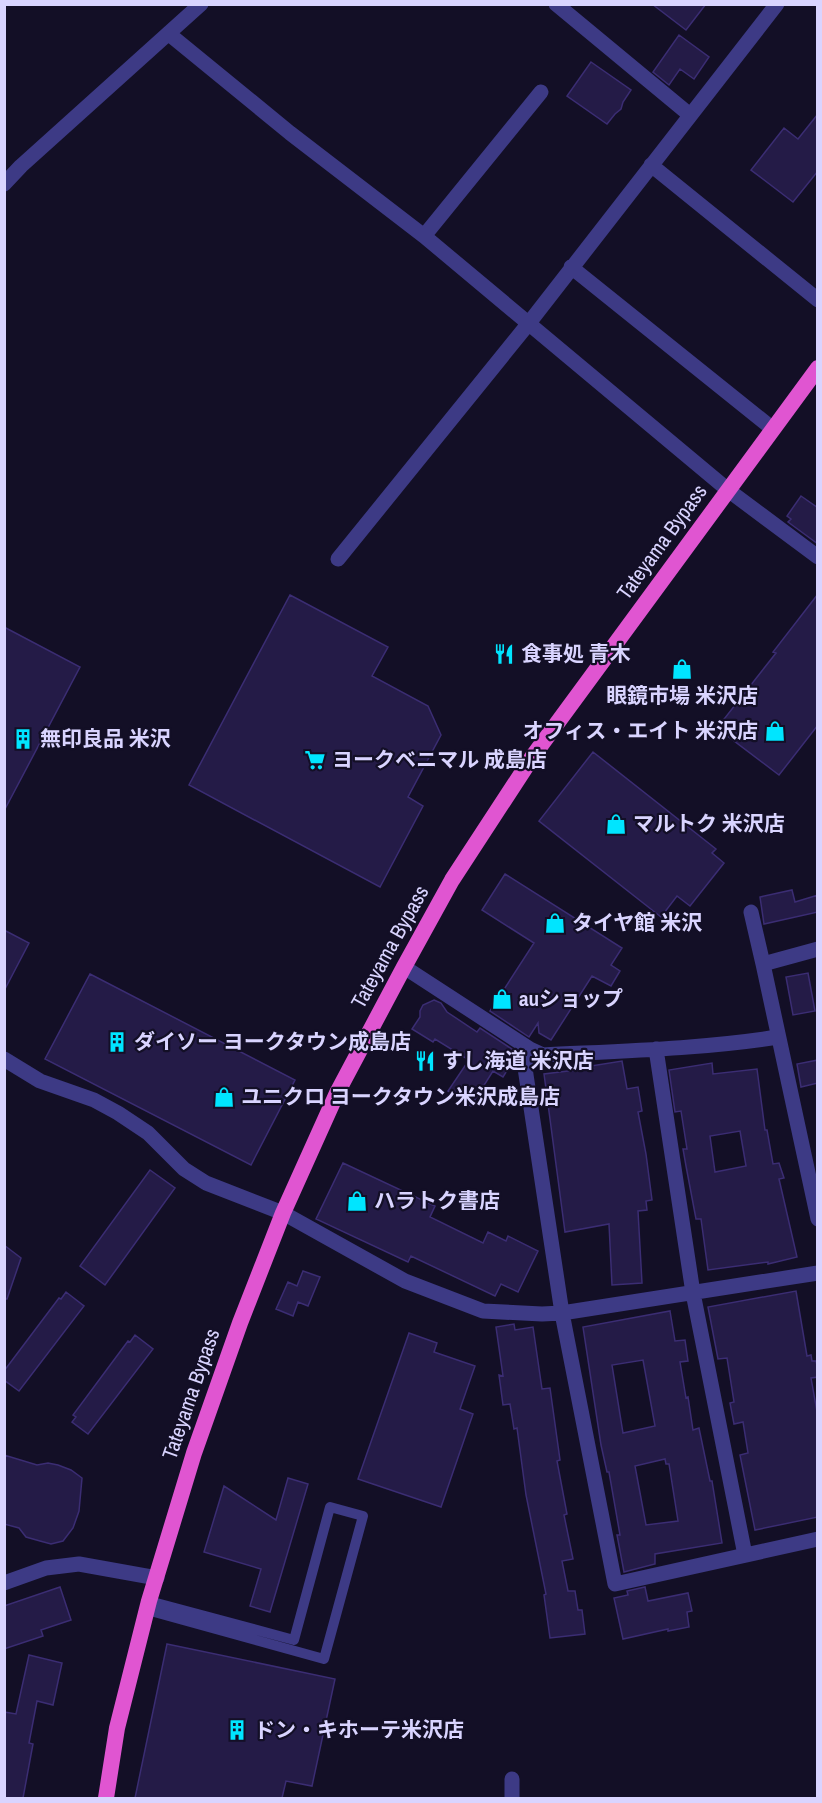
<svg xmlns="http://www.w3.org/2000/svg" width="822" height="1803" viewBox="0 0 822 1803" font-family="'Archivo Narrow','Noto Sans JP',sans-serif">
<style>
.building{fill:#241b47;stroke:#3b2d73;stroke-width:1.5;fill-rule:evenodd}
.lines{fill:none;stroke-linecap:round;stroke-linejoin:round}
.service{stroke:#3d3a85;stroke-width:10}
.minor{stroke:#3d3a85;stroke-width:15}
.tertiary{stroke:#3d3a85;stroke-width:15}
.trunk{stroke:#e055d1;stroke-width:16}
.labels{text-anchor:middle;stroke-width:4.5;stroke-linejoin:round;paint-order:stroke}
.street-label{font-size:21px;fill:#d9d4ff;stroke:#130f26}
.poi-label{font-size:21px;font-weight:bold;fill:#d9d4ff;stroke:#130f26;text-anchor:start}
</style>
<rect width="100%" height="100%" fill="#130f26"/>
<!-- building -->
<path class="building" d="M652 4H706L686 30Z
M679 35 709 57 694 79 680 69 669 85 653 72Z
M591 62 631 90 623 102 621 109 615 114 607 124 567 96Z
M818 114V171L793 202 751 170 784 128 798 139Z
M801 496 818 508V544L788 522 791 519 787 516Z
M818 594V725L779 775 717 728 776 653 773 652Z
M290 595 388 647 372 676 428 706 441 735 408 797 423 806 380 887 189 785Z
M4 627 80 667 4 811Z
M593 752 716 849 712 853 724 863 690 906 677 896 661 917 539 821Z
M505 874 622 948 611 965 620 971 611 986 592 976 551 1040 539 1033 538 1023 529 1037 490 1011 534 943 482 910Z
M792 890 795 902 818 895V912L764 924 760 897Z
M4 930 29 943 4 991Z
M808 973 815 1011 793 1015 786 977Z
M90 974 295 1080 251 1165 45 1059Z
M434 1000 441 1003 447 1012 477 1032 480 1028 518 1053 503 1077 493 1071 471 1106 448 1091 469 1060 435 1039 433 1042 412 1029 420 1017V1011L423 1005Z
M818 1060V1083L801 1087 797 1064Z
M622 1061 627 1089 638 1087 642 1111 638 1112 646 1154 652 1200 646 1201 647 1210 638 1211 642 1283 612 1285 609 1224 565 1232 544 1074 593 1068 591 1066Z
M712 1063 713 1074 757 1069 765 1130H767L773 1164 779 1163 784 1178 779 1179 797 1257 768 1264V1262L708 1270 701 1219H696L686 1166 683 1149H687L681 1111 675 1112 669 1070ZM740 1131 746 1166 715 1172 710 1136Z
M343 1163 435 1206 430 1217 483 1243 488 1232 506 1241 508 1236 538 1251 518 1292 501 1284 495 1296 411 1256 408 1262 316 1219Z
M150 1170 175 1188 105 1285 80 1266Z
M4 1245 21 1258 7 1299H4Z
M303 1271 320 1277 308 1306 298 1302 293 1316 276 1309 288 1282 297 1286Z
M796 1291 807 1356 811 1355 812 1361H816L818 1369V1377L811 1378 818 1417V1517L755 1530 740 1455 748 1453 743 1422 734 1424 730 1403 734 1402 727 1358 718 1359 708 1307Z
M66 1292 84 1306 19 1391 4 1380V1371L59 1298 61 1299Z
M670 1311 675 1341 685 1340 688 1361 680 1362 686 1398 688 1397 693 1430 699 1428 710 1481H712L722 1543 655 1554V1564L624 1572 617 1535H620L609 1472H607L601 1445 583 1327ZM643 1360 655 1426 623 1433 612 1365ZM665 1459 666 1464H669L678 1521 646 1525 635 1466Z
M514 1324 515 1330 533 1327 542 1389 550 1388 560 1460 557 1461 567 1514 564 1515 573 1559 562 1561 568 1591H575L578 1610H582L585 1634 550 1638 544 1595 546 1594 526 1495 517 1428 514 1429 510 1404 503 1405 499 1375 503 1376 496 1327Z
M409 1333 437 1343 434 1352 475 1366 460 1409 473 1414 441 1507 358 1479Z
M135 1335 153 1349 88 1434 72 1422 76 1417 73 1415 128 1341 130 1342Z
M4 1455 37 1465 48 1463 58 1465 71 1470 82 1478 79 1511 73 1528 63 1541 51 1544 40 1541 26 1537 19 1528 4 1524Z
M288 1478 308 1484 270 1612 250 1606 261 1569 204 1552 224 1486 276 1520Z
M60 1587 71 1620 41 1630 43 1636 4 1649V1606Z
M645 1587 648 1601 688 1593 692 1611 687 1612 689 1627 668 1631V1629L623 1639 614 1598 628 1595 627 1591Z
M167 1644 335 1679 312 1786 286 1781 282 1798H135Z
M29 1655 62 1663 53 1705 37 1701 29 1743 33 1744 23 1798H4V1712L16 1714Z"/>
<g class="lines">
<!-- service -->
<path class="service" d="M147 1610 324 1659 363 1516 330 1507 294 1640 149 1601"/>
<!-- minor -->
<path class="minor" d="M556 4 690 115
M169 34 290 133 424 236 728 490 818 557
M651 165 818 300
M4 184 21 166 201 4
M424 236 541 92
M571 267 773 429
M338 559 529 323 777 4
M751 912 763 964
M818 949 763 964 818 1219
M404 967 530 1049 543 1055C621 1051 701 1049 778 1037
M530 1049 525 1068 562 1313 615 1584 818 1539
M656 1049 693 1293 745 1555
M4 1059 40 1081 94 1100 118 1113 148 1133 184 1169 206 1183 283 1213 405 1281 483 1311 542 1314 562 1313 818 1273
M512 1798V1779"/>
<!-- tertiary -->
<path class="tertiary" d="M4 1583 46 1568 79 1564 157 1578"/>
<!-- trunk -->
<path class="trunk" d="M106 1798 117 1728 149 1601 194 1453 240 1323 283 1213 337 1093 404 967 452 880 533 756 818 368"/>
</g>
<!-- icons -->
<defs>
<g id="restaurant-bare" transform="scale(1.62)"><path d="M-5-6h1v4h1v-4h1v4h1v-4h1v5L-1.5 .5V6h-2V.5L-5-1ZM5-6V6H3V1.5H1.5Q1.5-4 5-6Z" fill="#00e5ff" stroke="#130f26" stroke-width="2.5" paint-order="stroke"/></g>
<g id="shop-bare" transform="scale(1.62)"><path d="M-5-2.5h2.3a2.7 3.5 0 0 1 5.4 0H5L5.5 6h-11ZM-1.5-2.5h3a1.5 2.3 0 0 0-3 0Z" fill="#00e5ff" stroke="#130f26" stroke-width="2.5" paint-order="stroke"/></g>
<g id="building-bare" transform="scale(1.62)"><path d="M-4-6H4V6H1V3H-1V6H-4ZM-2.5-4.3h1.7v1.8h-1.7ZM.8-4.3h1.7v1.8H.8ZM-2.5-1h1.7V.8h-1.7ZM.8-1h1.7V.8H.8Z" fill="#00e5ff" stroke="#130f26" stroke-width="2.5" paint-order="stroke"/></g>
<g id="supermarket-bare" transform="scale(1.62)"><path d="M-6-5.5h2.5l.6 2H6L4.5 2H-2.5L-4.4-4H-6ZM-1.5 3.2a1.3 1.3 0 1 0 .1 0ZM3 3.2a1.3 1.3 0 1 0 .1 0Z" fill="#00e5ff" stroke="#130f26" stroke-width="2.5" paint-order="stroke"/></g>
</defs>
<g fill-rule="evenodd">
<use href="#restaurant-bare" x="504" y="654"/>
<use href="#shop-bare" x="682" y="669"/>
<use href="#shop-bare" x="775" y="731"/>
<use href="#building-bare" x="23" y="739"/>
<use href="#supermarket-bare" x="315" y="760"/>
<use href="#shop-bare" x="616" y="824"/>
<use href="#shop-bare" x="555" y="923"/>
<use href="#shop-bare" x="502" y="999"/>
<use href="#building-bare" x="117" y="1042"/>
<use href="#restaurant-bare" x="425" y="1061"/>
<use href="#shop-bare" x="224" y="1097"/>
<use href="#shop-bare" x="357" y="1201"/>
<use href="#building-bare" x="237" y="1730"/>
</g>
<g class="labels">
<!-- street labels -->
<g class="street-label">
<text transform="translate(662 542) rotate(-54)" y="7">Tateyama Bypass</text>
<text transform="translate(390 947) rotate(-61)" y="7">Tateyama Bypass</text>
<text transform="translate(191 1394) rotate(-71)" y="7">Tateyama Bypass</text>
</g>
<!-- poi labels -->
<g class="poi-label">
<text x="521" y="661">食事処 青木</text>
<text x="682" y="703" text-anchor="middle">眼鏡市場 米沢店</text>
<text x="758" y="738" text-anchor="end">オフィス・エイト 米沢店</text>
<text x="40" y="746">無印良品 米沢</text>
<text x="332" y="767">ヨークベニマル 成島店</text>
<text x="633" y="831">マルトク 米沢店</text>
<text x="572" y="930">タイヤ館 米沢</text>
<text x="519" y="1006">auショップ</text>
<text x="134" y="1049">ダイソー ヨークタウン成島店</text>
<text x="442" y="1068">すし海道 米沢店</text>
<text x="241" y="1104">ユニクロ ヨークタウン米沢成島店</text>
<text x="374" y="1208">ハラトク書店</text>
<text x="254" y="1737">ドン・キホーテ米沢店</text>
</g>
</g>
<!-- border -->
<rect width="822" height="1803" fill="none" stroke="#d9d4ff" stroke-width="12"/>
</svg>
